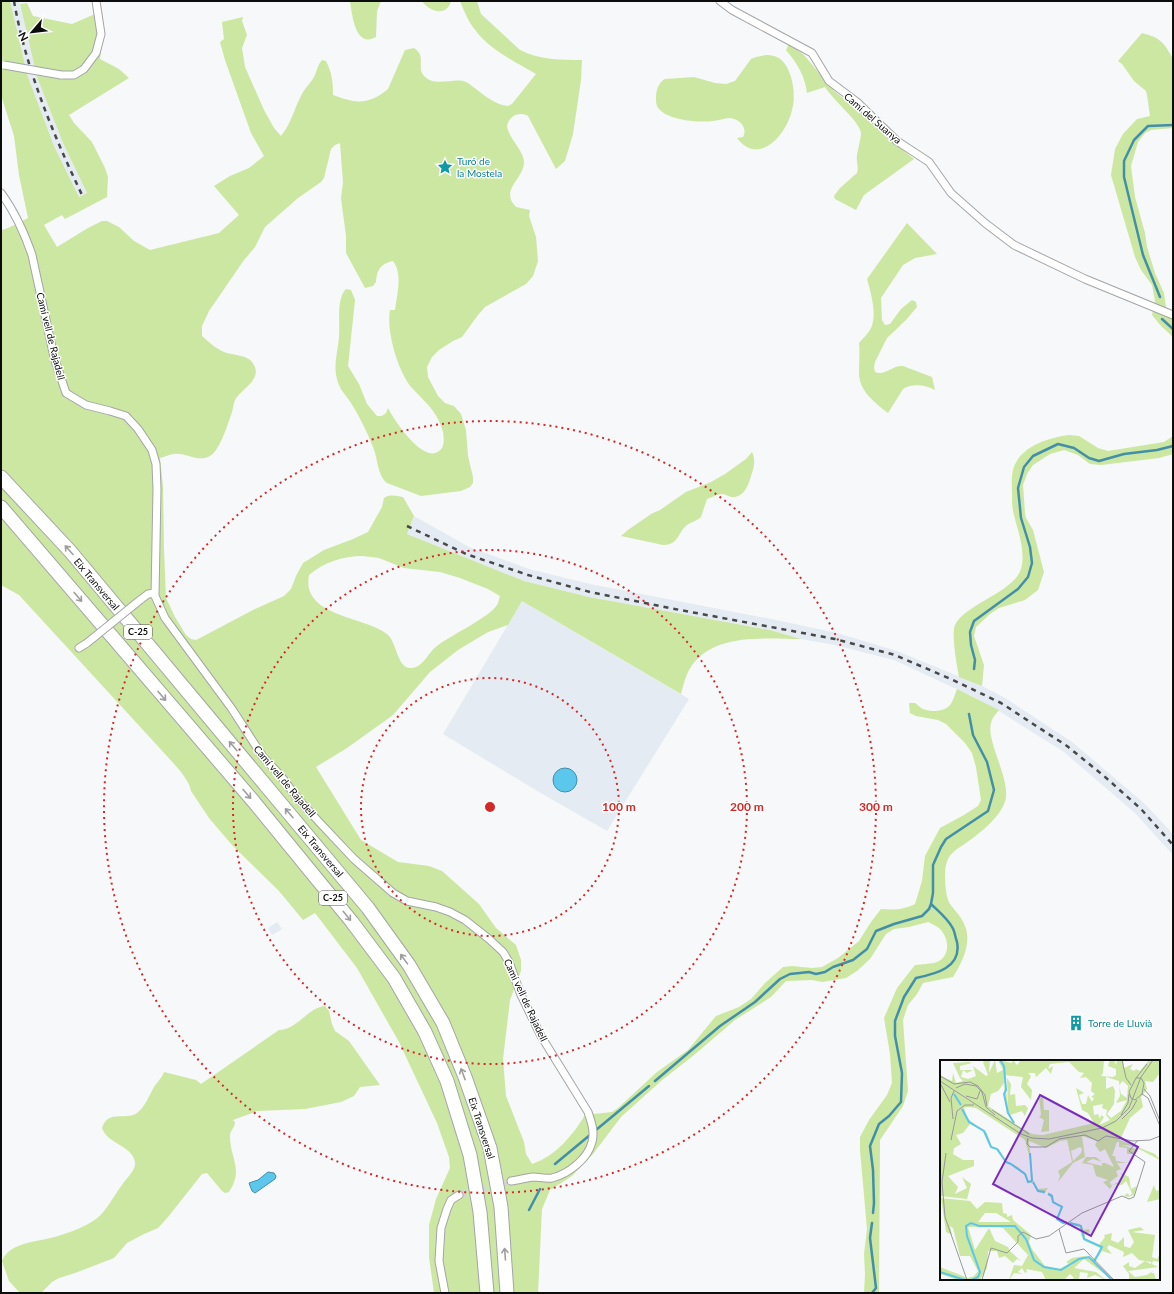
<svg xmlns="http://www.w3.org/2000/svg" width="1174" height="1294" viewBox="0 0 1174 1294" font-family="Lato,sans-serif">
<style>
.built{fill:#e5ebf3}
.green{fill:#cbe7a1;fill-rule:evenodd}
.water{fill:#5bc7ec;stroke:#438fa9}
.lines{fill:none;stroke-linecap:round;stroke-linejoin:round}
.stream{stroke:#438fa9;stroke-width:2.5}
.street-tunnel{stroke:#d3d5d6;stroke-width:7;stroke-dasharray:7 3.5;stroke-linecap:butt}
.street-casing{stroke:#a4a5a7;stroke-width:9}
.highway-casing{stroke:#a4a5a7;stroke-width:15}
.street{stroke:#fff;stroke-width:7}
.highway{stroke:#fff;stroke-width:13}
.rail{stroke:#484849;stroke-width:2.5;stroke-dasharray:5 5;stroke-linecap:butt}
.street-bridge-casing{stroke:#a4a5a7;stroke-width:9;stroke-linecap:butt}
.street-bridge{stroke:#fff;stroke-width:7}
.oneway{stroke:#9e9e9e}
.ring{fill:none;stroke:#d62828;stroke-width:2;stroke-dasharray:2 4}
.labels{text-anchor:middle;stroke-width:3;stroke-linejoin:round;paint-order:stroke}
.shield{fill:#fff;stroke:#555556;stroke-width:1}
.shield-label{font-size:9px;font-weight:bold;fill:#0c0c0d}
.street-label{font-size:10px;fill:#0c0c0d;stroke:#fff}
.culture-label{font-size:10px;fill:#0d838f;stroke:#fff;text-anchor:start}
.inset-river{fill:none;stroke:#5bc7ec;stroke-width:2}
.inset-road{fill:none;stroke:#989a9b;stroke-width:1}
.view{fill:#7b2cbf;fill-opacity:0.15;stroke:#7b2cbf;stroke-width:2}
.inset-edge{fill:none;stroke:#0c0c0d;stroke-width:2}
.centre{fill:#d62828;stroke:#fff;stroke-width:2}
.ring-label{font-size:12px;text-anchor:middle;font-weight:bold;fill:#d62828;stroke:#fff;stroke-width:3;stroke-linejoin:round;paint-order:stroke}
</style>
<rect width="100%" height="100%" fill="#f6f8f9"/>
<!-- built -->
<path class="built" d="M10 1H19L37 77 63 143 87 193 79 197 54 146 28 77Z
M414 516 469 547 529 569 590 584 771 619 837 633 897 651 982 686 1005 698 1072 742 1145 804 1173 834V855L1135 813 1064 752 999 711 978 699 894 660 835 645 801 639 770 630 589 597 524 581 407 534Z
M522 601 689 699 607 831 539 792 443 734Z
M277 922 282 929 272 935 268 928Z"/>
<!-- green -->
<path class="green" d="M1 1H10L28 77 54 146 79 197 87 193 63 143 37 77 20 4 27 3 33 16 72 24 102 11 103 33 100 59 119 69 129 78 69 115 74 123 92 142 105 168 108 177 107 197 65 219 62 215 44 225 57 247 88 228 102 221H107L119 227 134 241 150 250 219 233 239 215 214 186 230 176 249 168 264 156 251 133 225 60 220 42 224 39 222 22 243 17 242 21 247 35 242 48 245 67 264 110 274 128 281 136C291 124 294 109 301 96 304 89 310 84 314 77 317 71 317 66 322 60L326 61C332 73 333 82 333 95 354 103 368 106 388 89L405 50 414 48C427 56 416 68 424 76 436 88 454 77 466 82 469 83 473 87 476 89 485 96 496 105 508 106L512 104 536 74C517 63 489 49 476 31 469 23 464 11 460 1H477L481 14 520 50C539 60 561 60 582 60L581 80 573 134 565 161 556 169 528 116C519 111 509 116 507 126 509 139 524 151 524 162 524 179 499 190 516 207L530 210 529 216 536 237 538 261 533 276 526 284 485 307 478 315 462 337 453 341 439 350 432 357 427 367 428 377 438 396 445 403 454 406 461 414 466 430 468 456 473 477V483L470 487 461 491 421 496 387 483C377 475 378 458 373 447 367 432 360 417 351 403 346 395 339 389 337 379 333 365 338 351 339 337 340 326 338 314 340 303 341 298 342 293 346 289L351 290 355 300 348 366 359 384 367 404 377 416H382L386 413 388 408C394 420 423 464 439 451 445 447 444 438 443 432 438 412 425 402 412 388 398 372 386 331 390 310H395C397 294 403 274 393 261 380 264 377 270 376 282L373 286 365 288 346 253V236L341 198 343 182 340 143 335 145 331 149 324 178 321 182 298 198 265 227 255 247 244 260 209 311 202 326V336C210 343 215 348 224 352 234 356 249 354 254 365 262 380 241 389 235 400 233 405 233 410 231 415 227 426 220 450 210 456 198 463 186 452 174 454 170 454 165 457 160 458L163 486 164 549 166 598 175 617 186 635 191 639 196 640 200 638 253 610 284 596 291 589 296 576 303 563 324 550 353 539 368 532 382 507 384 498C390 494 396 496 403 497L414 516 407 534 524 581 589 597 770 630 801 639C764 639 711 632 689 670 685 678 683 686 681 694L522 601 508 625 488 632 458 650 430 672 393 715 347 748 316 767 361 840 398 862 429 866 442 871 479 904 496 928 516 945 521 960V971L510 1000 503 1059 506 1096 524 1142 526 1154 532 1164C556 1156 572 1136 585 1115L612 1112 618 1108 657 1072 688 1050 716 1016 739 1007 751 999 765 983 783 967 792 966 812 968 822 967 838 958 859 941 871 922 881 909C894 910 903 910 915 904L922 881 925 856 940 828 964 815 978 806 981 800 976 767 972 753 965 743 946 724 938 720 916 716 910 713 909 703H915C922 709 925 711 935 711 951 710 952 703 957 689L999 710C995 715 992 718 991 723 986 740 1008 774 1006 797 1004 815 978 835 963 845 955 850 948 855 946 865 944 873 945 897 950 904 955 911 962 917 965 926 972 943 962 963 953 977L923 983 917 994 908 1005 903 1020 908 1091 903 1106 880 1140 879 1293H864L865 1274 864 1254 867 1229 860 1150V1137L869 1120 887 1095 892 1083 890 1054 884 1018 897 988 915 965C922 964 931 964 937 962 951 956 949 938 940 929 937 926 932 924 928 922L909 927 894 929 886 934 870 959 857 971 846 978 822 982 812 980 786 981 771 997 735 1020 694 1055 661 1081 621 1117 593 1154 572 1176 550 1190 542 1209 538 1293H434L429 1257V1225L436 1199 450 1168 449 1157 437 1123 399 1042 357 968 315 913 303 920 279 891 232 845 209 818 191 791C190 780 174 764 166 755L19 595 1 585V230C6 230 22 221 28 218L19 175 14 136 1 95ZM363 556 379 558 404 568 440 572 460 578 488 589 500 596C499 599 499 602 497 605 490 617 451 635 437 646 428 652 423 669 410 668 397 668 397 642 387 634 365 616 301 617 309 575 324 562 343 556 363 556Z
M350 1H381L377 11 376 37C355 49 352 14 350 1Z
M422 1H451C447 17 429 12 422 1Z
M1142 33C1160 38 1163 41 1172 57 1174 61 1173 119 1173 128L1151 130 1145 133 1138 142 1131 166 1135 197 1145 233 1147 247 1155 273 1164 293 1166 307 1173 316V337L1161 326 1152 315 1155 301 1152 285 1141 270 1135 257 1111 175 1115 149 1123 134 1137 119 1150 116 1147 95 1146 91 1134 81 1122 64 1118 61Z
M789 44 804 55 834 91 872 121 890 140 914 159 864 195 856 210 835 199 834 196 840 188 857 173C859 167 856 161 857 155 858 149 861 138 861 133 860 122 832 99 825 87L807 93C805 76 797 63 786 50Z
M766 55C781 55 787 64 791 77 794 88 795 99 792 110 787 134 759 167 737 138L743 137C748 128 740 119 730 118 724 118 718 121 712 121 699 123 668 120 659 109 656 106 656 101 656 97 656 90 659 82 665 79L694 77 715 83 726 84 735 81 751 59 756 57Z
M907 223 937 254 915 258 903 265 881 298 882 320 885 325 890 324 901 309 912 300 916 302 917 307 906 320 887 338 875 362 874 367 875 372C886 376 892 365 903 366L932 377 935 390C926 385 912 383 903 389L888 413C874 402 858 390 859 371 859 362 860 352 859 343 862 339 867 335 870 330 878 317 871 293 867 279Z
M1069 435 1079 436 1098 448 1108 451 1164 442 1173 436V454L1159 458 1101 465 1090 464 1078 455 1064 450 1050 454 1033 465 1027 474 1023 485 1025 513 1026 518 1033 530 1044 572 1038 590 1025 600 999 608 990 614 976 627 974 636 984 665 982 686 959 677C957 666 951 634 955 625 965 604 1014 592 1021 569 1026 551 1018 532 1014 515 1012 508 1012 502 1012 494 1012 486 1011 479 1013 470 1019 447 1047 438 1069 435Z
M752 452C756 461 754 467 751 476 748 486 744 498 731 497 728 496 725 494 722 494 717 494 711 498 707 499L701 517C697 521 691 522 687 525 677 533 679 545 663 545L621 536 628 530 651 514 660 510 686 492 711 482 725 474 746 459Z
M325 1006 329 1011 332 1024 335 1031 349 1041 380 1085 360 1087 354 1096 341 1102 305 1109 257 1111 233 1120 235 1122C235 1128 230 1130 230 1136 230 1159 244 1169 229 1192L225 1193 222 1191 207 1173 202 1174 168 1217 158 1228 144 1234 127 1243 114 1258 75 1273 59 1278 52 1282 41 1293H20L9 1281 2 1261C10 1241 40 1242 58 1236 71 1232 85 1227 96 1219 107 1211 114 1195 122 1185 126 1178 136 1171 135 1162 132 1145 107 1144 102 1128 108 1109 125 1121 137 1113 145 1107 149 1096 154 1087 157 1082 162 1078 164 1072L196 1080 201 1084 279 1030C297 1030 307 1008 325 1006Z"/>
<!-- water -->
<path class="water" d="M553 780a12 12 0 1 1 24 0a12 12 0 1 1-24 0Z
M268 1172 274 1173 276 1176 275 1179 255 1193 252 1191 249 1183 258 1180Z"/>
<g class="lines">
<!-- stream -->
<path class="stream" d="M1160 297 1143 255 1124 177V161L1134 140 1148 126 1173 125
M1162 319 1173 329
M974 669 975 660 971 645 970 632 974 621 1018 589 1028 577 1032 563 1030 547 1021 518 1018 488 1024 467 1033 456 1058 444 1074 448 1089 458 1099 461 1124 454 1157 450 1173 446
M655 1081 720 1026 755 1002 780 979 790 974 809 972 816 974 825 972 833 967 853 960 867 949 876 931 894 924 922 916 929 909 931 904 933 893V865L941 847 946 839 988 811 994 790 987 762 973 735 969 714
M555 1164 649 1086
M529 1210 540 1189
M873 1213 874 1203 873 1170 870 1146 879 1124 889 1116 901 1102 902 1073 895 1036V1021L904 997 916 978C935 974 962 968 957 942 955 937 955 931 952 927 947 918 938 911 931 904
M872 1223 870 1238 876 1288 872 1293"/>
<!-- street-tunnel -->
<path class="street-tunnel" d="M459 1195 511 1181"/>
<!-- street casing -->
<g class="street-casing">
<path id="street" d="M720 1 732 10 812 53 829 81 857 102 897 141 929 162 951 193 985 223 1014 245 1085 279 1173 315
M61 75H74L84 69 96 53 101 34 96 1
M1 193C15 212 24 232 32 255L54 357 66 393 86 405 110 411 126 416 138 429 152 450 156 464 157 489 155 596 165 618 232 709 263 757 281 776 298 799 320 823 354 859 393 893 407 901 436 907 450 912 465 920 489 939 503 952 509 962 521 995 541 1036 588 1112C591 1121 595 1132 592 1142 588 1159 568 1174 552 1178 546 1179 539 1177 533 1177 526 1178 518 1180 511 1181
M140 600 148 594 155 593
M79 648 87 643
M445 1293 439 1261 441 1228 447 1209 451 1200 459 1195"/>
</g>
<!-- highway casing -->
<g class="highway-casing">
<path id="highway" d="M1 477 70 551 267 787 368 908 409 965 443 1023 465 1077 490 1148 501 1207 507 1293
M1 507 254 802 352 922 394 978 425 1032 447 1081 470 1155 480 1212 487 1293"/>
</g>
<!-- street -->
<use href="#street" class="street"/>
<!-- highway -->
<use href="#highway" class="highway"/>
<!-- rail -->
<path class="rail" d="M14 1C26 70 53 134 83 197
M407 526 466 554 528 575 590 592 680 610 835 639 895 655 953 680 1001 703 1067 746 1104 776 1141 809 1173 845"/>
<!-- street-bridge casing -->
<g class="street-bridge-casing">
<path id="street-bridge" d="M4 65 61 75
M87 643 140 600"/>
</g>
<!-- street-bridge -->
<use href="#street-bridge" class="street-bridge"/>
</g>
<!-- one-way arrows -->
<defs><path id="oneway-shaft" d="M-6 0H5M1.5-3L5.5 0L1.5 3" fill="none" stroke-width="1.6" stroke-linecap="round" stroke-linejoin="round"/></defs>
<g class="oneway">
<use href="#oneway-shaft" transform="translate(69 550) rotate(-132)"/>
<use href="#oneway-shaft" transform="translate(78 597) rotate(50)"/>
<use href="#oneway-shaft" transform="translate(162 696) rotate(49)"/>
<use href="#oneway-shaft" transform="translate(233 746) rotate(-130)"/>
<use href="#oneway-shaft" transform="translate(247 794) rotate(49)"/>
<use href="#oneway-shaft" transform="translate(289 813) rotate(-130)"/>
<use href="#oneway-shaft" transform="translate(347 916) rotate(51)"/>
<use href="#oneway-shaft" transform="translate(404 959) rotate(-126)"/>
<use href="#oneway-shaft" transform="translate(463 1074) rotate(-111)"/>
<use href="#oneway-shaft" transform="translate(505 1254) rotate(-94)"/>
</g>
<!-- distance rings -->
<g class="ring">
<circle cx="490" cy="807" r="129"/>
<circle cx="490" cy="807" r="257"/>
<circle cx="490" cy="807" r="386"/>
</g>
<!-- icons -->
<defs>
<g id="sight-bare" transform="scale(1.2)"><path d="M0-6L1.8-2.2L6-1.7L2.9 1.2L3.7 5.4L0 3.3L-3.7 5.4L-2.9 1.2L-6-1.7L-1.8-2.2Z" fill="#0f9aa8" stroke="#fff" stroke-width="2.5" paint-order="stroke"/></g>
<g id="building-bare" transform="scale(1.2)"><path d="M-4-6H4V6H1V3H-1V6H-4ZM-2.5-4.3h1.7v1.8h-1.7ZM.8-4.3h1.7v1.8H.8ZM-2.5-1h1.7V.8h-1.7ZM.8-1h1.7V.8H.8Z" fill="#0f9aa8" stroke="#fff" stroke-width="2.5" paint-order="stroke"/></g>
</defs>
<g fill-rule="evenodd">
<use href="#sight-bare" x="445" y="167"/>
<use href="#building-bare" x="1076" y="1023"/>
</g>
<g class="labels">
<!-- shield labels -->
<g class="shield">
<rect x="124" y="625" width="28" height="14" rx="3"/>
<rect x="319" y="891" width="28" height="14" rx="3"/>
</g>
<g class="shield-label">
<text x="138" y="635">C-25</text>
<text x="333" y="901">C-25</text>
</g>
<!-- street labels -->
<g class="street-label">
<text transform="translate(873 118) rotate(41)" y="4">Camí del Suanya</text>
<text transform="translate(51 336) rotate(76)" y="4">Camí vell de Rajadell</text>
<text transform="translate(97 584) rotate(50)" y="4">Eix Transversal</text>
<text transform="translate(285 781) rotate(50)" y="4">Camí vell de Rajadell</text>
<text transform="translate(321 851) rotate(50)" y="4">Eix Transversal</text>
<text transform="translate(526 1000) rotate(65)" y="4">Camí vell de Rajadell</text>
<text transform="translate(482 1128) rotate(72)" y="4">Eix Transversal</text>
</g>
<!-- culture labels -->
<g class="culture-label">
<text x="457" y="165">Turó de<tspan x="457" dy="12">la Mostela</tspan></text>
<text x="1088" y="1027">Torre de Lluvià</text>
</g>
</g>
<!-- overview -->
<g transform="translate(940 1060)">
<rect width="220" height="220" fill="#f6f8f9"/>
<path d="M45 0H50L49 13 55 0 57 13 63 10 58 0 72 3 73 0 77 5 81 0H164L163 13 161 16 173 17 176 15V9L168 6 170 0H174L176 5 177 0H183L184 8 193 4 190 9 194 11 196 9 200 11 209 0H219L220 13 213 22 205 21 207 29 201 37 203 47 190 58 180 80 215 94 220 100 197 88 191 86 180 85 197 89 193 94H187V88L179 87V82H177L172 96H175L176 101 187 103H177L181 109 176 111 178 116 170 122 171 125 180 122 183 117 181 113 189 117 191 129 197 126 194 135 188 137 184 136 187 133 190 136 192 133 186 121 182 125 173 124 170 129 163 122 168 120 156 116 153 105 142 103 146 97H156L162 102 153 99 146 102 162 106V103H165L174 107 165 89 160 92 155 85 157 81 142 76 145 97 133 103 118 122 120 116 118 111 132 102 127 80 120 81 106 88 89 81 93 120 98 129 108 128 104 134 97 131 95 124 88 122 85 115 65 101 57 89 51 88 43 71 30 64 23 73 16 75 21 84 14 88 13 94 23 100H34V106L8 116 18 127 15 134 27 128 22 117 31 124 27 139 0 136V15L12 21 13 13 16 23 23 21 20 18 13 3 29 2 32 3 20 6V10H33L27 13 23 10 21 17 28 19 36 16 33 6 46 16 48 15 43 2ZM129 2 139 12 144 13 140 18 146 17 152 23 151 31 155 34 151 37 154 38 152 42 148 35 146 44H142L139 35 144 33 136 28 142 50 148 53 154 63 103 75 92 74 75 64 70 55 82 51 85 56 88 48 85 45 76 46 75 34 70 35 71 24 67 18 68 46 64 15 83 17 81 27 91 40 92 30 87 24 91 16 88 13H95L96 17 106 8 111 14 113 6 108 9 110 4ZM166 17 179 21 180 36 176 43 187 40 181 51 171 58 167 54 174 44 175 31 173 26 166 29ZM183 21 188 26 187 38 181 34 179 25ZM65 22 64 34 67 53 73 62 48 46 51 34 58 31ZM163 44 162 48 167 50 166 55 170 60 159 65 164 57 161 55 160 59 158 54 154 55 153 46ZM27 47 36 48 85 80 92 107 91 120 88 121 87 115 78 107 66 101 59 89 52 87 47 73 28 59 24 48ZM140 87 142 89 141 93 133 101 131 91ZM99 37H103L104 50H109V71L101 72 104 60 99 57 101 55ZM214 125 216 131 220 130V139L207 142ZM108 132 112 134 114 142 123 146 118 159 124 163 128 162 140 164 143 170 149 169 150 172 145 174V178L154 184 159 185 165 177 164 175 172 173 171 180 178 183 184 177V186L190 188 194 182 188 170 200 167 204 170 192 172 215 175 212 197 217 199 220 194V198L219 202 213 201 212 204 218 207 188 211 195 217 207 215 214 210 211 213H214L216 220H189V214L183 206 189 202V206L195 208 205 201 211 204V202L199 200 192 193 183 197 184 192 169 185 167 188 172 194 162 191 155 201 173 220 144 199 134 208 156 212 166 220 155 215 147 218 148 213 140 212 139 220H131L134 218 130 214 125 219 106 220 102 212 86 209 87 212 85 213 82 208 78 212 83 214 74 213 69 220 74 205 82 206 88 195 63 168 51 166 28 167 35 190 49 168 55 181 68 187 70 191 81 201 77 199 73 203 65 196 59 198 57 191H48L47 208 40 220H18L0 214V207L28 218 34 216 38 211 30 196H20L13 168 10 166 12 175 6 172 1 138 30 141 37 149 45 142 62 143 63 153 67 154V157L72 155 73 160 91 175 89 182 92 189 105 206 119 209 134 201 129 204 126 202 132 198 145 196 153 199 162 189 145 181 141 175 140 166 123 164 117 160 121 147 113 143ZM45 153H56L71 162H38Z" fill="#cbe7a1" fill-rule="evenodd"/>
<path class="inset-river" d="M60 0 64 6 66 30 64 34 68 53 74 63M14 34 21 45M22 49 29 62 44 71 51 87 57 89 66 102 71 104M90 93 92 121M71 104 85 114 88 122 92 121M93 122 98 131 105 132M108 134 112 136 113 142 122 147 117 159 123 163 127 162M130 163 141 166 144 179 162 187 154 202M0 212 25 220M32 220 38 217 40 212 27 176 26 166 31 163 39 166H75L86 179 94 200 104 207 121 210 139 199 149 197 172 220"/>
<path class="inset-road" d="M182 0 186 18 191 25M0 16 14 24 30 22 38 26 45 35 47 46M196 18H201L204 23 202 34 195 40 191 38 189 32ZM196 18 207 4M0 21 81 74 92 78 109 79 162 68 176 61 189 48 201 17 213 0M0 23 10 42M16 28 25 24 36 26 42 32 46 47 55 55M204 29 210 36 220 61M202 34 208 38 220 66M26 36 37 39 40 31M52 50 89 74M181 55 188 43 189 34M13 59 11 38 14 31M182 59 192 49 197 40M88 78 87 84 90 87H106L119 79 145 75 158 81 166 76 193 81M11 80 17 51 25 45H34M193 81 210 80 220 76M6 93 2 122 5 157 27 220M119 169 126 193 144 189 174 220M42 220 51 188 67 193 78 182V176L83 172 96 179 109 176 142 153 182 136 189 139 194 137 205 102 189 91 198 80"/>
<path class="view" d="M100 35 198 87 151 176 53 124Z"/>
<rect width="220" height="220" class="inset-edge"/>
</g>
<circle cx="490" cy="807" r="6" class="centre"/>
<g class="ring-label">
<text x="619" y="811">100 m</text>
<text x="747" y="811">200 m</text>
<text x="876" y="811">300 m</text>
</g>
<!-- border -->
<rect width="1174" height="1294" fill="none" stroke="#0c0c0d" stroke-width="4"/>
<!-- north arrow -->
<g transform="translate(32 32) rotate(242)" stroke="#ffffff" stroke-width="3" paint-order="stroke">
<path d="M0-3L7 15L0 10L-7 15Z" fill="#0c0c0d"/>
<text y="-6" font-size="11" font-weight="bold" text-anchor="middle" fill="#0c0c0d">N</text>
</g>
</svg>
